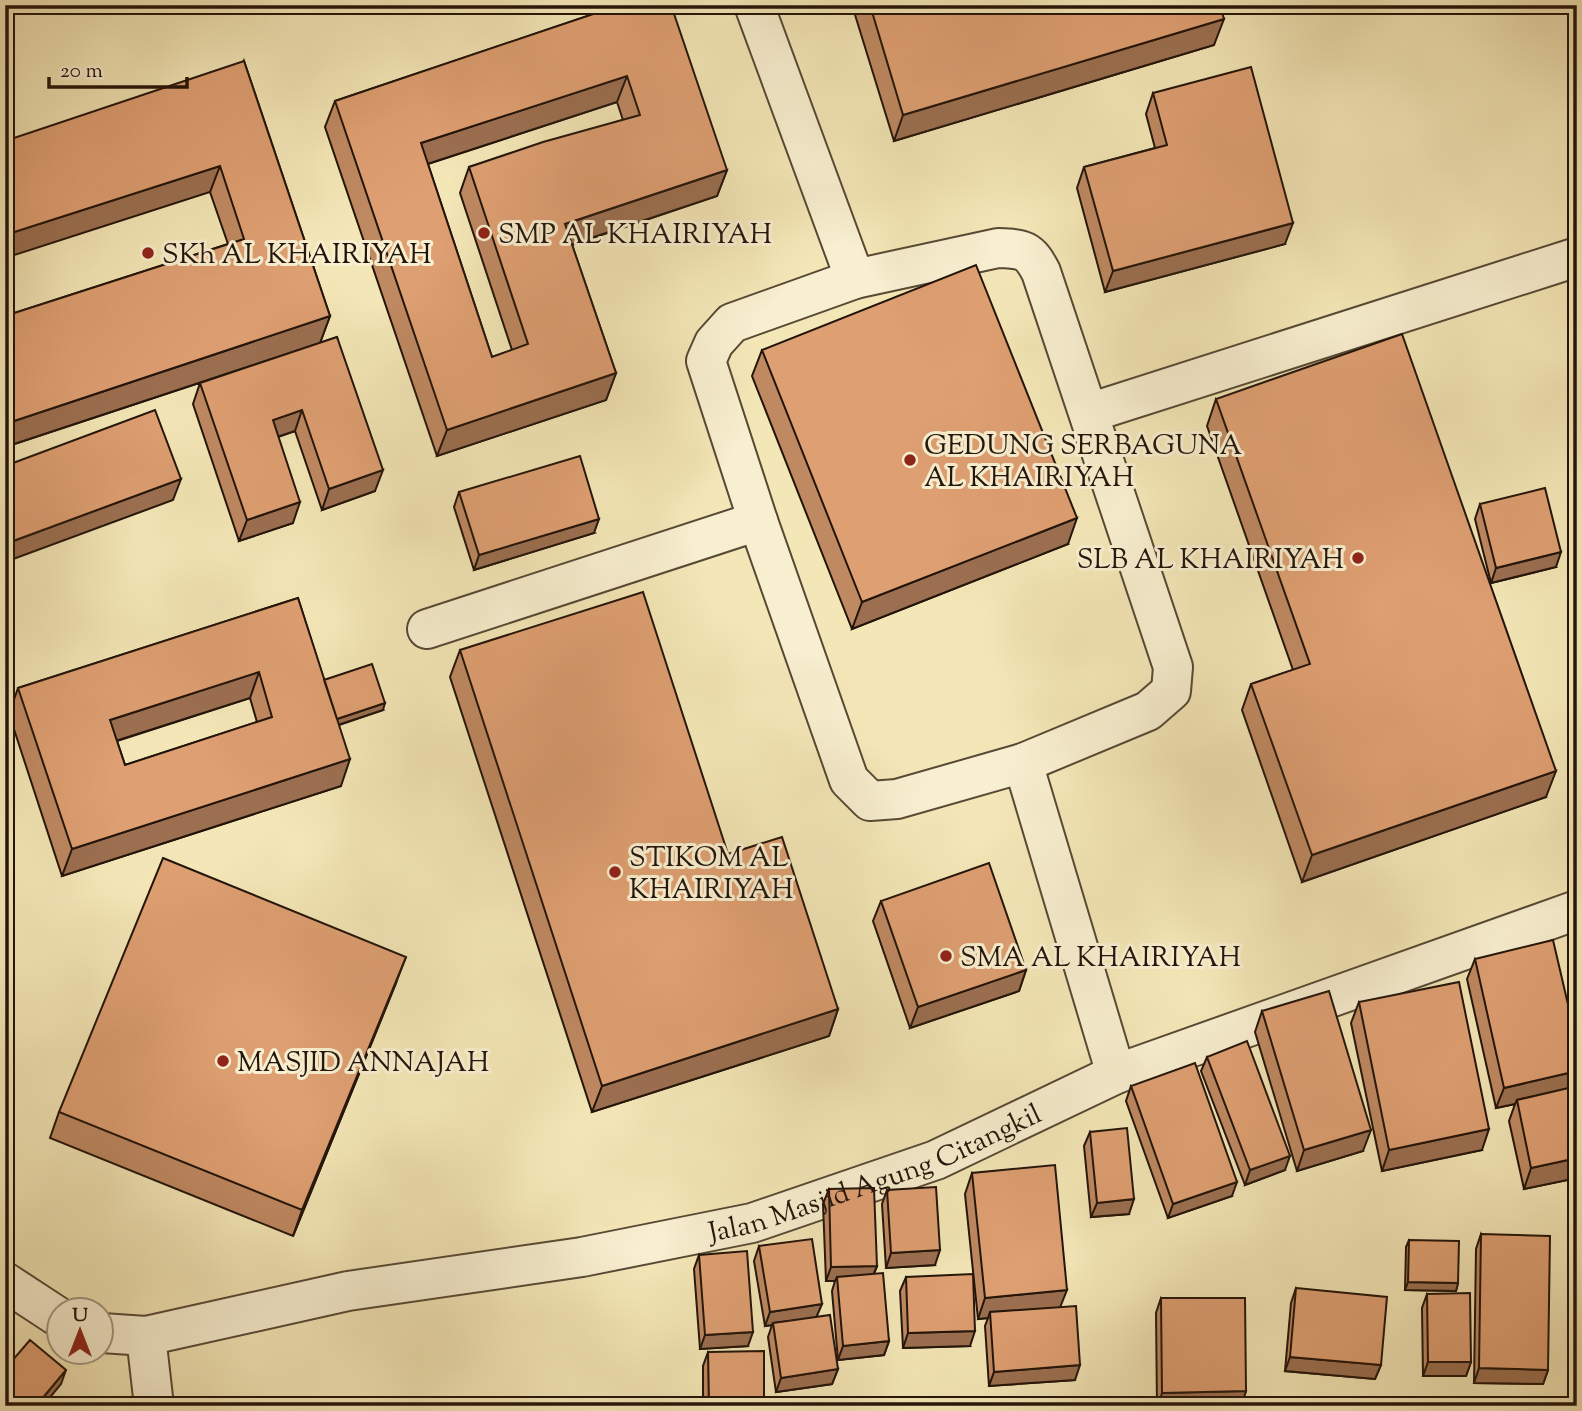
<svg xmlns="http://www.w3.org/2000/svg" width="1582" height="1411" viewBox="0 0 1582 1411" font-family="'Sorts Mill Goudy',serif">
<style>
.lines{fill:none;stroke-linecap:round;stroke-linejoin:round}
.minor-casing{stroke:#574935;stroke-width:42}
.minor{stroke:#f8efd0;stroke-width:38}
.wall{fill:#bf8962;stroke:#23140a;stroke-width:2;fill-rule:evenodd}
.shaded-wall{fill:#9b6f50;stroke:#23140a;stroke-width:2}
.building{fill:#de9f72;stroke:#23140a;stroke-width:2;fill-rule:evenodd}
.poi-dot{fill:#8f2418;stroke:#f8efd0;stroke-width:2.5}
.labels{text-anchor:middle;stroke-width:6;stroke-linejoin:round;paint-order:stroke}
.poi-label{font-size:28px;fill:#23140a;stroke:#f8efd0;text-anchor:start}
.street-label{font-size:28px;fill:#23140a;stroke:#f8efd0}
</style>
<rect width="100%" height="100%" fill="#f4e7b7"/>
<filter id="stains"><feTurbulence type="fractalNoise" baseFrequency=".00286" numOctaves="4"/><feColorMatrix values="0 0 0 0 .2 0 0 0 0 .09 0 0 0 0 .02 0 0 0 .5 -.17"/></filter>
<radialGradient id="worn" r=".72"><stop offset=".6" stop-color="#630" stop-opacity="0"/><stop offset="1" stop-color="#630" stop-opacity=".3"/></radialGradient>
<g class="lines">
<!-- minor casing -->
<g class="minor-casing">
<g id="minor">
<path d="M754 5 855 279"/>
<path d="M998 248C1023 249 1029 249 1041 272L1173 667 1171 691 1148 711 1023 763 897 799 870 801 849 780 758 521 706 361 714 343 732 323 855 279Z"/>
<path d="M1089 413 1577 257"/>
<path d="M427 629 758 521"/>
<path d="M1023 763 1116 1074"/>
<path d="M5 1282 60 1318"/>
<path d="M102 1333 146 1336 154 1406"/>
<path id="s1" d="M146 1336 348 1291 582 1257 752 1223 936 1160 1116 1074 1577 910"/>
</g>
</g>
<!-- minor -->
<use href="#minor" class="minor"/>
</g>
<!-- wall -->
<path class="wall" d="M295 5H322L298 13Z
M620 5 727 170 717 196 572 245 616 373 606 400 437 456 325 127 335 101ZM617 102 623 120 469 167 460 193 512 350 492 357 428 164Z
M852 5H1220L1214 45 894 141Z
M244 61 330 316 320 343 5 447V316L228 244 210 192Z
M1153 93 1285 244 1105 292 1077 188 1084 167 1155 148 1146 114Z
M337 337 375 491 322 510 295 431 278 437 293 523 239 541 193 404 200 383Z
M762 350 1068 544 852 629 752 376Z
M1216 399 1546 797 1302 882 1242 710 1251 684 1293 670 1207 426Z
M459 492 594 533 474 570 454 507Z
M1480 504 1556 567 1491 583 1475 519Z
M298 598 324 680 383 710 339 725 341 786 62 876 9 714 18 688ZM250 698 257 722 125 765 117 741Z
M460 650 728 854 838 1009 829 1036 592 1112 450 677Z
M881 901 1026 970 1019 991 910 1028 873 921Z
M1475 959 1577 1178 1524 1189 1509 1121 1515 1104 1496 1108 1467 979Z
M396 983 293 1236 50 1138 59 1112Z
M1359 1002 1482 1150 1382 1171 1351 1023Z
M1262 1011 1363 1151 1297 1171 1255 1032Z
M1207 1057 1285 1170 1245 1185 1201 1071Z
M1131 1086 1232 1196 1168 1218 1126 1101Z
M1090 1132 1129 1214 1091 1217 1084 1146Z
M972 1173 1060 1307 1075 1380 989 1386 985 1326 988 1318 978 1319 965 1194Z
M829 1189 877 1266 874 1274 889 1341 884 1355 838 1360 832 1291 835 1281H826L823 1204Z
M887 1190 935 1265 886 1268 882 1204Z
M1481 1234 1548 1370 1543 1384 1474 1383 1476 1249Z
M1409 1240 1458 1283 1456 1291 1405 1290 1406 1247Z
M759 1246 817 1317 838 1369 832 1384 776 1392 768 1337 772 1325 765 1326 754 1261Z
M699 1255 748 1346 700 1349 694 1269Z
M906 1277 970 1346 903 1348 900 1291Z
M1296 1288 1381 1365 1375 1379 1285 1371 1291 1303Z
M1427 1294 1471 1362 1466 1376H1423L1422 1308Z
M1161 1298 1246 1391 1241 1406H1157L1156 1313Z
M708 1352 764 1406H703V1366Z"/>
<!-- shaded-wall -->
<path class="shaded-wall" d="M301 5H322L298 13Z
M1224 19 1214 45 894 141 903 115Z
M627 76 617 102 412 169 421 143Z
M220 166 210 192 5 258V235Z
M727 170 717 196 555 250 565 224Z
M1293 223 1285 244 1105 292 1113 271Z
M330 316 320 343 5 447V424Z
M616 373 606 400 437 456 447 430Z
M302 410 295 431 265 441 273 420Z
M383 470 375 491 322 510 329 489Z
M181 479 173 500 5 562V544Z
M300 502 293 523 239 541 247 520Z
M1077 518 1068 544 852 629 862 602Z
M599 519 594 533 474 570 479 555Z
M1561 552 1556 567 1491 583 1496 568Z
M259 672 250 698 100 746 110 720Z
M385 703 383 710 335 726 337 719Z
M350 759 341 786 62 876 72 849Z
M1556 771 1546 797 1302 882 1312 855Z
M12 792 5 809V794Z
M406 957 396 983 293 1236 302 1210Z
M1026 970 1019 991 910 1028 918 1007Z
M838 1009 829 1036 592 1112 602 1086Z
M1577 1071V1087L1517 1100 1515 1104 1496 1108 1504 1088Z
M1489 1129 1482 1150 1382 1171 1389 1150Z
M1371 1130 1363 1151 1297 1171 1304 1150Z
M1290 1156 1285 1170 1245 1185 1250 1170Z
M1577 1158V1178L1524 1189 1531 1168Z
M1237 1182 1232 1196 1168 1218 1173 1204Z
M1134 1199 1129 1214 1091 1217 1097 1203Z
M940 1250 935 1265 886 1268 891 1253Z
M877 1266 871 1280 837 1277 835 1281H826L831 1267Z
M1408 1282 1458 1283 1456 1291 1405 1290Z
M1067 1290 1059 1310 990 1312 988 1318 978 1319 985 1298Z
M822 1304 816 1318 773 1323 772 1325 765 1326 770 1312Z
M975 1331 970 1346 903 1348 908 1333Z
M753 1332 748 1346 700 1349 705 1335Z
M889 1341 884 1355 838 1360 843 1346Z
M1290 1357 1381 1365 1375 1379 1285 1371Z
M1428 1362H1471L1466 1376H1423Z
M1080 1365 1075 1380 989 1386 994 1372Z
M1479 1368 1548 1370 1543 1384 1474 1383Z
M838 1369 832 1384 776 1392 781 1378Z
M66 1370 61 1384 43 1406H36Z
M1246 1391 1241 1406H1158L1162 1393Z"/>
<!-- building -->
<path class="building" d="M620 5H671L727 170 565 224 616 373 447 430 335 101ZM627 76 640 115 543 142 469 167 528 344 492 357 421 143Z
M870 5H1220L1224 19 903 115Z
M244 61 330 316 5 424V316L244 239 220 166 5 235V141Z
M1251 67 1293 223 1113 271 1084 167 1167 145 1153 93Z
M976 265 1077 518 862 602 762 350Z
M1402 334 1556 771 1312 855 1251 684 1310 664 1216 399Z
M337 337 383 470 329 489 302 410 273 420 300 502 247 520 200 383Z
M155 410 181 479 5 544V466Z
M580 456 599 519 479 555 459 492Z
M1545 488 1561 552 1496 568 1480 504Z
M643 592 728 854 782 837 838 1009 602 1086 460 650Z
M298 598 350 759 72 849 18 688ZM259 672 272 717 125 765 110 720Z
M372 664 385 703 337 719 324 680Z
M5 774 12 792 5 794Z
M163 858 406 957 302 1210 59 1112Z
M989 863 1026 970 918 1007 881 901Z
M1553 940 1577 1043V1071L1504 1088 1475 959Z
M1459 982 1489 1129 1389 1150 1359 1002Z
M1329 991 1371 1130 1304 1150 1262 1011Z
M1247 1041 1290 1156 1250 1170 1207 1057Z
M1195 1063 1237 1182 1173 1204 1131 1086Z
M1577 1086V1158L1531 1168 1517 1100Z
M1127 1128 1134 1199 1097 1203 1090 1132Z
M1055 1165 1067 1290 985 1298 972 1173Z
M936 1187 940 1250 891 1253 887 1190Z
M874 1188 877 1266 831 1267 829 1189Z
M1481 1234 1550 1236 1548 1370 1479 1368Z
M812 1239 822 1304 770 1312 759 1246Z
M1409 1240 1459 1241 1458 1283 1408 1282Z
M747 1251 753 1332 705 1335 699 1255Z
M883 1273 889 1341 843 1346 837 1277Z
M973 1274 975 1331 908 1333 906 1277Z
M1296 1288 1387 1297 1381 1365 1290 1357Z
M1470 1293 1471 1362H1428L1427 1294Z
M1161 1298H1245L1246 1391 1162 1393Z
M1076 1306 1080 1365 994 1372 990 1312Z
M830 1315 838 1369 781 1378 773 1323Z
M30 1340 66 1370 36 1406H5V1369Z
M764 1351V1406H709L708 1352Z"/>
<!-- markers -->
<g class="poi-dot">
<circle cx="484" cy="233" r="7"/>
<circle cx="148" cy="253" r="7"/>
<circle cx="910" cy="460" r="7"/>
<circle cx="1358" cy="558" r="7"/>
<circle cx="615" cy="872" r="7"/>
<circle cx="946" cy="956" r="7"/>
<circle cx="223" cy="1061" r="7"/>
</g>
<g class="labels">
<!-- poi labels -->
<g class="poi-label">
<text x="498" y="243">SMP AL KHAIRIYAH</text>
<text x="162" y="263">SKh AL KHAIRIYAH</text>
<text x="924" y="454">GEDUNG SERBAGUNA<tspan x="924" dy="32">AL KHAIRIYAH</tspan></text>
<text x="1344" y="568" text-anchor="end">SLB AL KHAIRIYAH</text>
<text x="629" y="866">STIKOM AL<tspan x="629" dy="32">KHAIRIYAH</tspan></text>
<text x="960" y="966">SMA AL KHAIRIYAH</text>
<text x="237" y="1071">MASJID ANNAJAH</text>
</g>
<!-- street labels -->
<g class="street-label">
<text dy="10" stroke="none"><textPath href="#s1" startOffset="749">Jalan Masjid Agung Citangkil</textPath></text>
</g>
</g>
<!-- margin -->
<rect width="1582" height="1411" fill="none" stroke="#f4e7b7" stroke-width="28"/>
<rect x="7" y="7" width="1568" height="1397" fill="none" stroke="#23140a" stroke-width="3.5"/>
<rect x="14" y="14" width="1554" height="1383" fill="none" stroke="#23140a" stroke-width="2"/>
<!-- north arrow -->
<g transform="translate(80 1331)"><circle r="33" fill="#f8efd0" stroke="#a39781" stroke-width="2"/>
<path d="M0-5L12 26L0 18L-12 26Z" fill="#8f2418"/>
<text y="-10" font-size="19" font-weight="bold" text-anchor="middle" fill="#23140a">U</text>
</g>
<!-- scale -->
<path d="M49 77v10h138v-10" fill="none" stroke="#23140a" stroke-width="3.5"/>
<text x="60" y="77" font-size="21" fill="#23140a" stroke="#f8efd0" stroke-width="5" paint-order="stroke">20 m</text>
<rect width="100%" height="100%" filter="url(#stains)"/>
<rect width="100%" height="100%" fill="url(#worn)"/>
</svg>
